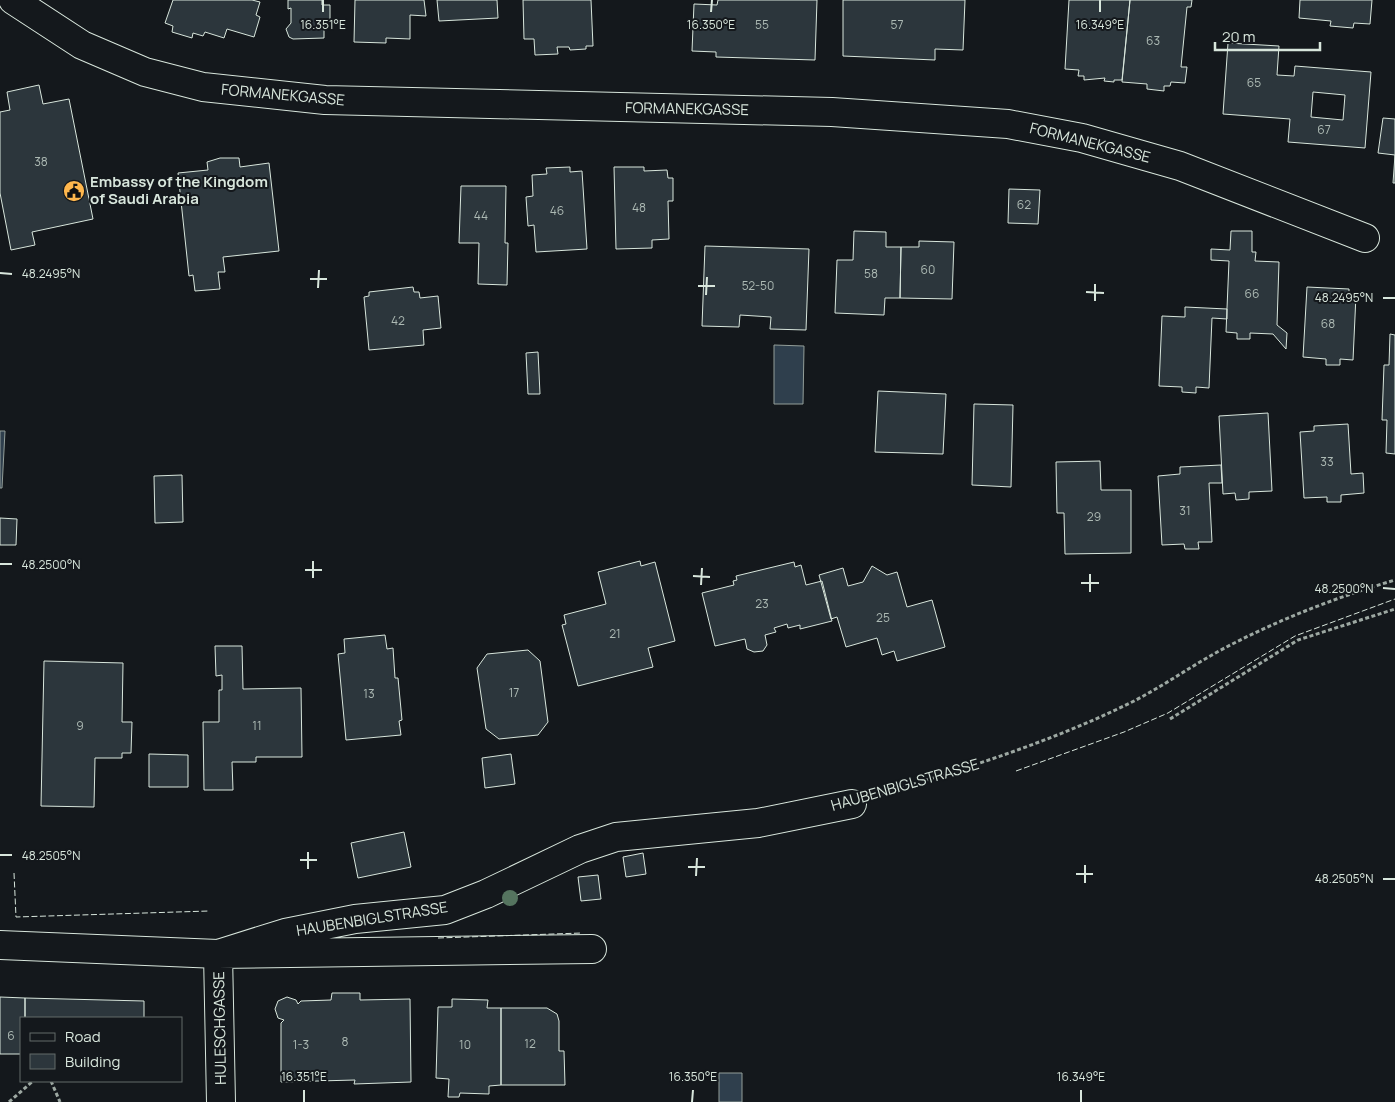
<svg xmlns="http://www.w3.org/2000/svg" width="1395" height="1102" viewBox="0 0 1395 1102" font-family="Manrope,sans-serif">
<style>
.water{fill:#2f3f4d;stroke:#939e99}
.building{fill:#2c363c;stroke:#d8e6dc;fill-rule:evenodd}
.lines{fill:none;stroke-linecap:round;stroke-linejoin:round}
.street-casing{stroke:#d8e6dc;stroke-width:30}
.path{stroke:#9da8a2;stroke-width:3;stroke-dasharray:4 2.5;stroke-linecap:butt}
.street{stroke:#14181c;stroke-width:28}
.fence{stroke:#d8e6dc;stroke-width:1;stroke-dasharray:6 2.5;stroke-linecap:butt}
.tree{fill:#55745f}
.ticks{fill:none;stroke:#d8e6dc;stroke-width:2}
.labels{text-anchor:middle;stroke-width:4;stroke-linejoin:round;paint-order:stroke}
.number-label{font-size:12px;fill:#adbab4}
.street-label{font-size:15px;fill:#d8e6dc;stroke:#14181c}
.poi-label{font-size:15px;font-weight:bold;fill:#d8e6dc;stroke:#14181c;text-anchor:start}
.ticks-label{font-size:12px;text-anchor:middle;fill:#d8e6dc;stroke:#14181c;stroke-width:4;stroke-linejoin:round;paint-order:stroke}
</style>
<rect width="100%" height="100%" fill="#14181c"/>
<!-- water -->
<path class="water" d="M774 345 804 346 803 404H774Z
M0 431H5L2 488H0Z
M719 1073H742V1102H719Z"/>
<!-- building -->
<path class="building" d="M173 0H252L260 2 256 15 260 17 254 37 227 29 224 38 205 32 203 36 193 33 192 38 172 32 173 26 165 23Z
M288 0H322V5H330V23H324V38L293 39 289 37 286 29 291 23V8L288 9Z
M355 0H424L426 16 410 15V39L386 38V43L354 42Z
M437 0H497L498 18 439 21Z
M523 0H591L593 46H586V49L570 50 569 47H557L558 54 535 55 534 39H524Z
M718 0H817L815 60 716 57V52L692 51 694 4 717 5Z
M843 0H965L963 50 935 49V60L843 56Z
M1069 0H1130L1122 80H1114V82L1104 81 1105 78 1084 80V76H1078L1079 70 1065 69Z
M1130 0H1192L1191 7H1187L1181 67H1187L1185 83 1171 82 1170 86H1164V91L1147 89V84L1122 82Z
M1300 0H1372L1370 24 1354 23 1353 28 1330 26 1331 21 1299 18Z
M1228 43 1279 46 1277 75 1294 76 1295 66 1371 72 1365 148 1288 142 1290 119 1223 114ZM1313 92 1345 95 1343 120 1311 117Z
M39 85 43 104 69 99 93 219 32 232 35 245 11 250 0 193V112L10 110 7 92Z
M1383 118 1395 119V183H1393L1395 155 1378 153Z
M220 158H239L240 167 269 163 279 251 223 257 225 272H218L220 289 195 291 193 275 189 276 178 173 208 170 207 162Z
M570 167V172L582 171 587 249 536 252 534 225 528 226 526 197 533 196 532 175 547 174 546 168Z
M614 167H644V171L667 170 668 178H673V201H668L669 239 652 240V248L616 249Z
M461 186H506L505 243H508L507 285 478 284 479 243H459Z
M1009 189 1040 190 1038 224 1008 223Z
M854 231 886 232V247H901L900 298H885L884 315 835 313 837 260H853Z
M1231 231H1252V252H1256L1255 261 1279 262 1277 325 1287 333 1286 349 1273 334 1250 333V339H1237V333L1226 332 1229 261 1211 260V249L1230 250Z
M919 241 954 242 952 299 900 298 901 247H919Z
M705 246 809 249 806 330 770 329 771 317 740 315 739 327 702 326Z
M413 287 414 292H419L420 298 438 296 441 328 423 330 424 345 369 350 364 297 369 296V292Z
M1307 287 1349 289V295H1356L1353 360 1340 359V365H1326V359L1303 357Z
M1185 307 1227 309V319L1212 318 1209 388 1196 387V393L1182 392V387L1159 386 1162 316 1185 317Z
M1390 334 1395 335V454L1386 453 1387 420H1382L1384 365H1389Z
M538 352 540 394H528L526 353Z
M878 391 946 394 943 454 875 452Z
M974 404 1013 405 1011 487 972 485Z
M1268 413 1272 491 1249 492V499L1236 500 1235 493 1223 494 1219 416Z
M1348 424 1351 474 1363 473 1364 493 1341 495V502H1327V497L1304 498 1300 432 1314 431V426Z
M1100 461 1101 490H1131V553L1065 554 1064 513H1057L1056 462Z
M1221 465 1222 483H1209L1212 542H1198L1199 549H1185L1184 544 1162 545 1158 476 1180 474V467Z
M182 475 183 522 155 523 154 476Z
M0 518 17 519 16 545H0Z
M640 561 641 566 655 562 675 641 648 648 653 667 578 686 562 625 566 624 564 615 606 604 598 572Z
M794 562 795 567 801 565 806 585 822 581 832 621 800 629V625L788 628 787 624 774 628 776 632 765 635 767 645 763 651 754 652 747 649 745 639 715 646 702 593 734 585 733 581 737 580 736 576Z
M872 566 887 575 897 572 907 607 932 600 945 647 897 661 894 651 882 655 877 638 846 647 837 617 831 619 819 575 843 568 848 586 863 582Z
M385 635 387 649 393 648 395 678H398L402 720 399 721 401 735 346 740 338 654 345 653 344 639Z
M215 646H242L243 689 301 688 302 757H256V762H232L233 790H204L203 722H219V690H222V675L216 676Z
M528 650 540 661 548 722 538 735 499 739 486 729 477 668 487 654Z
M44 661 123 663 122 722H132L131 753H122V758H95L94 807 41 806Z
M149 754 188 755V787H149Z
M511 754 515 784 485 788 482 758Z
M404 832 411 867 358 878 351 843Z
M643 853 646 874 626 877 623 857Z
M598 875 601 899 581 901 578 877Z
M332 993H360V1000L410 999 411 1082 354 1084 355 1080 281 1082V1023L284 1020 278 1018 275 1009 278 1001 287 997 296 1000 298 1004 301 1001 331 1000Z
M0 997 25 998V1018H21V1054H0Z
M25 998 144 1001V1018H25Z
M452 999 488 1000 487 1008H501V1085L489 1086V1094L460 1093 459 1097H448L449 1079 436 1078 438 1007H452Z
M501 1008H547L557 1014 559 1021V1051H564L565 1085H501Z"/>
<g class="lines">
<!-- street casing -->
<g class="street-casing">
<path id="street" d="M13 0 82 45 145 72 203 87 325 100 832 112 1008 124 1082 138 1180 166 1365 238
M0 945 218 954 592 949
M218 954 285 933 355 919 445 910 486 894 580 849 616 837 758 823 852 804
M218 954 221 1102"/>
</g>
<!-- path -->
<path class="path" d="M1170 719 1298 640 1395 609
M881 794C967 768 1054 741 1134 701 1163 686 1190 667 1219 651 1275 621 1334 598 1395 580
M51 1081 60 1102
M9 1102 33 1081"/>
<!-- street -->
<use href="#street" class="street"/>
<!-- fence -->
<path class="fence" d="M1016 771 1124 732 1168 713 1295 636 1395 599
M14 873 16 917 209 911
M438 938 582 933"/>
</g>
<!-- trees -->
<circle class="tree" cx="510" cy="898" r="8"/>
<!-- ticks -->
<path class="ticks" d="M323 12V0M711 12 712 0M1100 12V0M0 273 12 274M310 279H327M698 286H715M318 288 319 270M1086 292 1104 293M706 295 707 277M1383 298H1395M1095 301V284M0 564H12M305 570H322M693 576 710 577M313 578V561M1081 583H1099M701 585 702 568M1383 588 1395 589M1090 592V574M0 855H12M300 860H317M688 867H705M308 869V852M1076 874H1093M696 876 697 858M1383 879H1395M1085 883V865M304 1102V1090M692 1102 693 1090M1081 1102V1090"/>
<!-- icons -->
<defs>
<g id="civic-disc" transform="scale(1.125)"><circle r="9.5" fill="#ffb74d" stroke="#14181c"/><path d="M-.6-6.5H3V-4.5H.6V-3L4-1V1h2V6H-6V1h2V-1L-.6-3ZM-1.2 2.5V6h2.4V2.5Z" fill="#111"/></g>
</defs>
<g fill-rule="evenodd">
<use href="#civic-disc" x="74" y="191"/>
</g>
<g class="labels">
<!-- number labels -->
<g class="number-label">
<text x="762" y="29">55</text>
<text x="897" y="29">57</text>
<text x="1153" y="45">63</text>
<text x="1254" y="87">65</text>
<text x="1324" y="134">67</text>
<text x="41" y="166">38</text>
<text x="1024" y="209">62</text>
<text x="639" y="212">48</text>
<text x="557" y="215">46</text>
<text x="481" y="220">44</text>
<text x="928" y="274">60</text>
<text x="871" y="278">58</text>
<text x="758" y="290">52-50</text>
<text x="1252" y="298">66</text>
<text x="398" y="325">42</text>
<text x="1328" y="328">68</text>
<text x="1327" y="466">33</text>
<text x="1185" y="515">31</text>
<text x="1094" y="521">29</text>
<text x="762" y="608">23</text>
<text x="883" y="622">25</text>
<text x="615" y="638">21</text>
<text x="514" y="697">17</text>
<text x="369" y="698">13</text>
<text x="80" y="730">9</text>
<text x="257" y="730">11</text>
<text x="11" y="1040">6</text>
<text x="345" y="1046">8</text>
<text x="530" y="1048">12</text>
<text x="301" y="1049">1-3</text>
<text x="465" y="1049">10</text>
</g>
<!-- street labels -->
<g class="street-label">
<text transform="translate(283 95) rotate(5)" y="5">FORMANEKGASSE</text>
<text transform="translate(687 109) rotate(1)" y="5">FORMANEKGASSE</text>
<text transform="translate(1090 143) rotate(14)" y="5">FORMANEKGASSE</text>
<text transform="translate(905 785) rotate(-16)" y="5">HAUBENBIGLSTRASSE</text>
<text transform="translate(372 919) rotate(-9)" y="5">HAUBENBIGLSTRASSE</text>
<text transform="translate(220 1028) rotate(-91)" y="5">HULESCHGASSE</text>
</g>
<!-- poi labels -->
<g class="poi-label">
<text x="90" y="187">Embassy of the Kingdom<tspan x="90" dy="17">of Saudi Arabia</tspan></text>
</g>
</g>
<g class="ticks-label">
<text x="323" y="29">16.351°E</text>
<text x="711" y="29">16.350°E</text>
<text x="1100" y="29">16.349°E</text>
<text x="51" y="278">48.2495°N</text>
<text x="1344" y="302">48.2495°N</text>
<text x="51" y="569">48.2500°N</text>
<text x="1344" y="593">48.2500°N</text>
<text x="51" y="860">48.2505°N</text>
<text x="1344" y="883">48.2505°N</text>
<text x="304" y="1081">16.351°E</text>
<text x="693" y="1081">16.350°E</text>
<text x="1081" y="1081">16.349°E</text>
</g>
<!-- legend -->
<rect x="20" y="1017" width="162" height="65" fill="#14181c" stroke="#626a69"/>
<rect x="30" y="1033" width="25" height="8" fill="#14181c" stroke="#626a69"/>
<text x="65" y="1042" font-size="15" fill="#d8e6dc">Road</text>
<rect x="30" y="1054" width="25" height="15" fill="#2c363c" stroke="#626a69"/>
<text x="65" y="1067" font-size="15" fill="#d8e6dc">Building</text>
<!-- scale -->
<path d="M1215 42v8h105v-8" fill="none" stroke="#d8e6dc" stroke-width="2.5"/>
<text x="1222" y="42" font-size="15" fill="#d8e6dc" stroke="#14181c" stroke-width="4" paint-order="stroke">20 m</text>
</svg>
